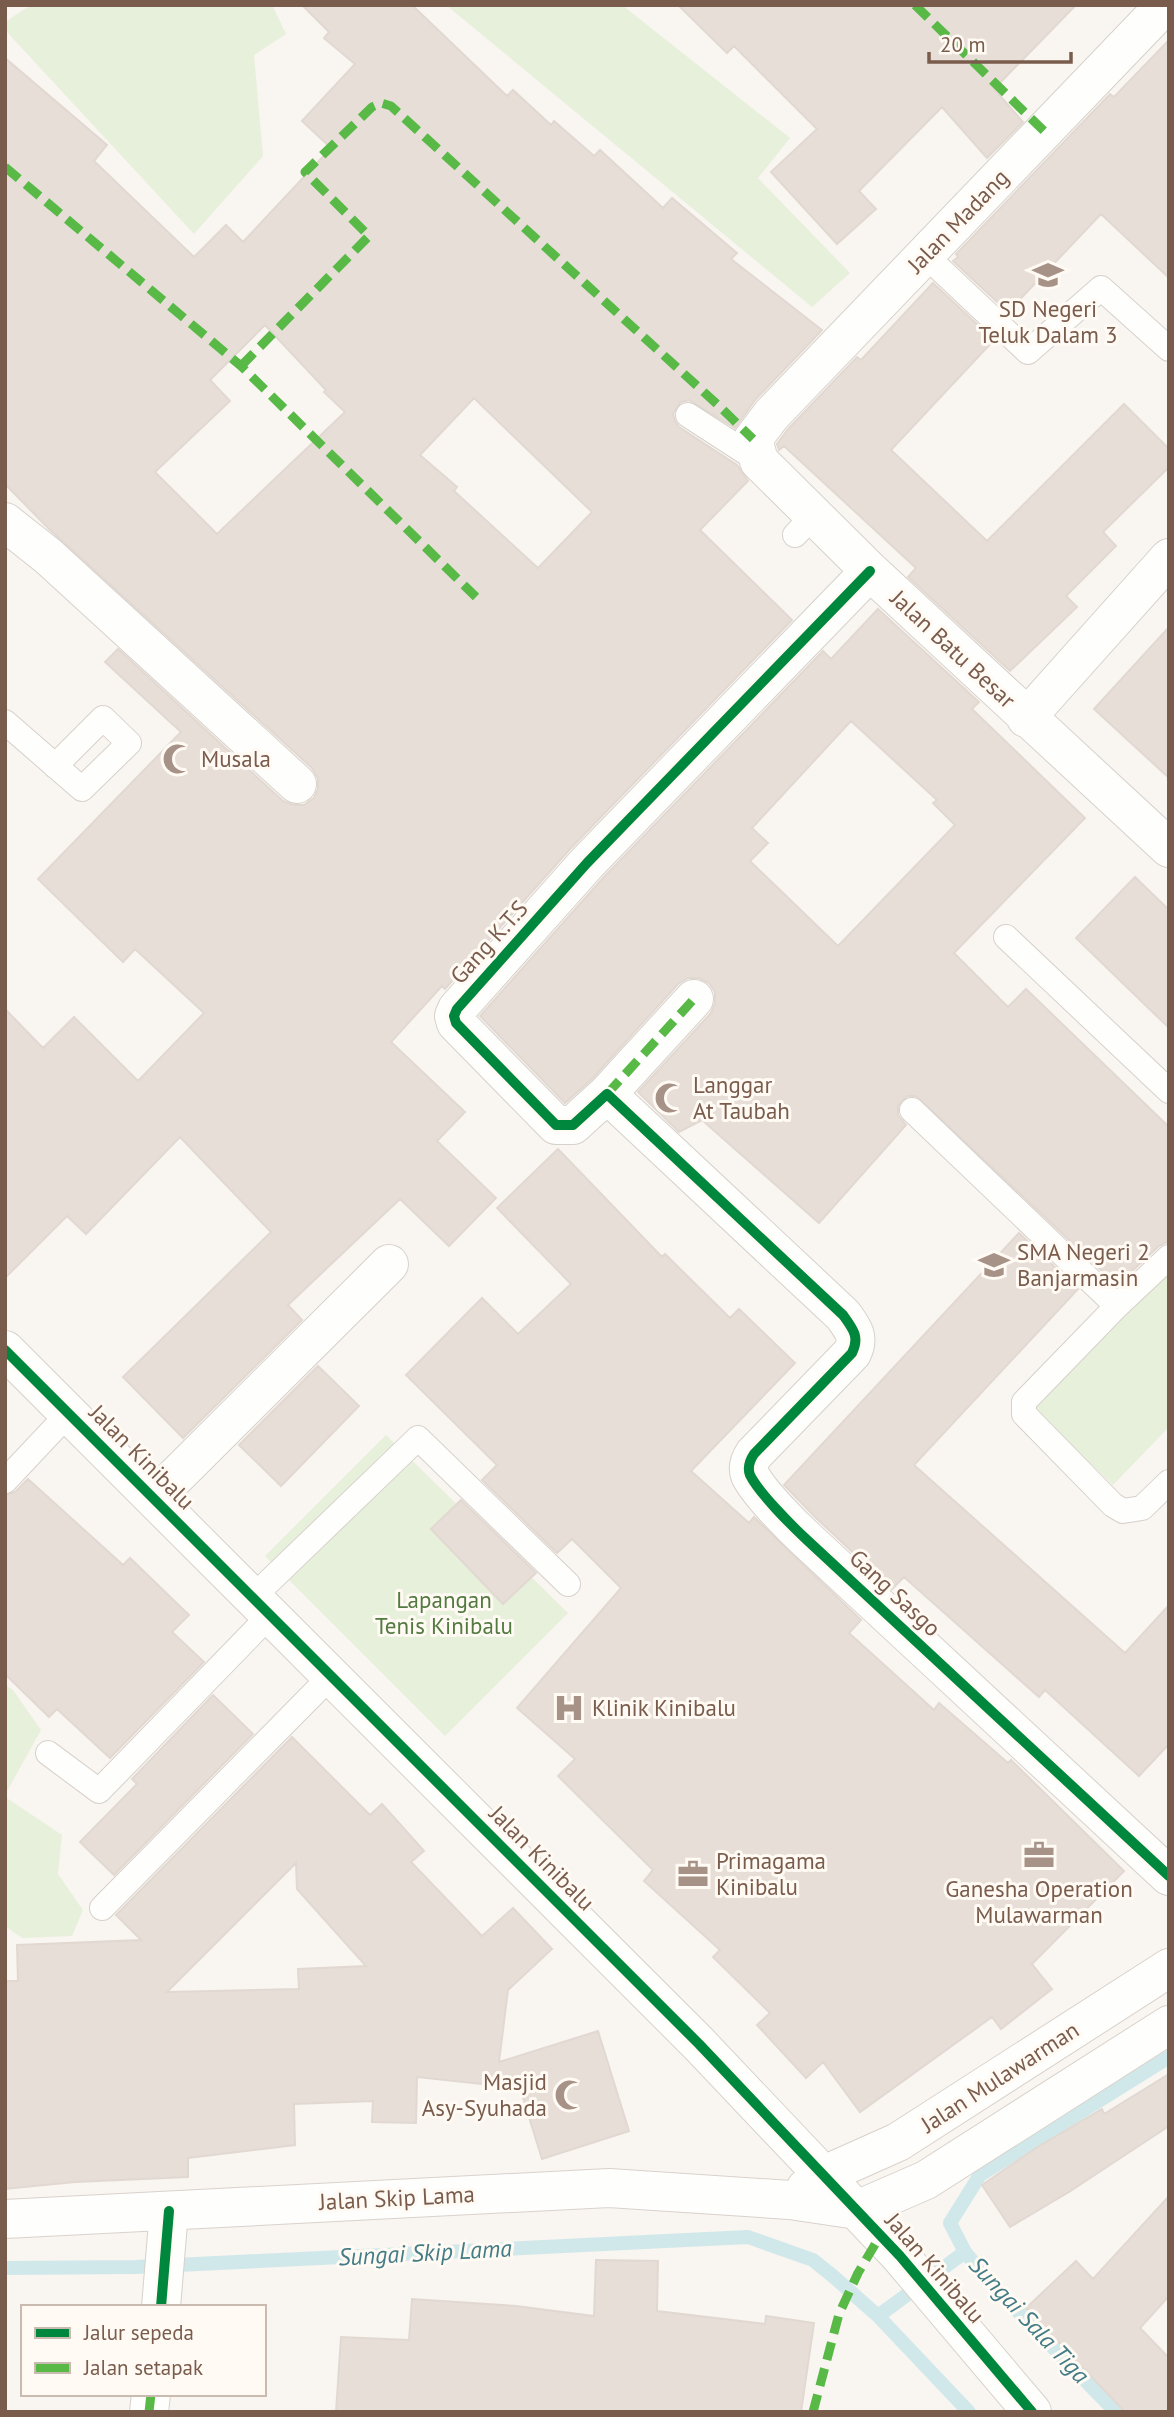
<svg xmlns="http://www.w3.org/2000/svg" width="1174" height="2417" viewBox="0 0 1174 2417" font-family="'PT Sans',sans-serif">
<style>
.green{fill:#e7f0db}
.lines{fill:none;stroke-linecap:round;stroke-linejoin:round}
.stream{stroke:#d0e8ea;stroke-width:14}
.building{fill:#e6ded7;stroke:#e2d8d2;stroke-width:2;fill-rule:evenodd}
.lane-casing{stroke:#d7d1cb;stroke-width:26}
.street-casing{stroke:#d7d1cb;stroke-width:40}
.secondary-casing{stroke:#d9d2cb;stroke-width:40}
.lane{stroke:#fefefd;stroke-width:24}
.street{stroke:#fefefd;stroke-width:38}
.secondary{stroke:#fefefd;stroke-width:38}
.quiet{stroke:#58b947;stroke-width:9;stroke-dasharray:18 9;stroke-linecap:butt}
.cycleway-casing{stroke:#fffaf3;stroke-width:15}
.cycleway{stroke:#00873e;stroke-width:10}
.labels{text-anchor:middle;stroke-width:6;stroke-linejoin:round;paint-order:stroke}
.street-label{font-size:23px;fill:#7a5c4d;stroke:#fffaf3}
.poi-label{font-size:23px;fill:#7a5c4d;stroke:#fffaf3;text-anchor:start}
.park-label{font-size:23px;fill:#537a41;stroke:#fffaf3}
.water-label{font-size:24px;font-style:italic;fill:#437c86;stroke:#fffaf3}
</style>
<rect width="100%" height="100%" fill="#f9f5f0"/>
<!-- green -->
<path class="green" d="M31 5H272L286 34 254 55 263 156 194 234 5 30V22Z
M446 5H622L790 138 758 178 850 273 812 307Z
M1169 1266V1427L1113 1485 1032 1407Z
M386 1435 568 1613 445 1736 265 1556Z
M5 1685 13 1690 41 1730 5 1795Z
M5 1797 62 1835 58 1874 83 1910 72 1936 22 1938 5 1926Z"/>
<g class="lines">
<!-- stream -->
<path class="stream" d="M5 2268 136 2267 748 2237 813 2260 834 2277 878 2316 969 2412
M878 2316 965 2252
M1116 2412 992 2285 965 2252 950 2223 980 2175 1169 2057"/>
</g>
<!-- building -->
<path class="building" d="M302 5H412L507 96 513 90 551 125 554 121 594 156 600 150 663 208 672 198 737 253 731 259 822 330 756 399 735 428 689 400 681 402 673 414 675 421 679 427 737 465 748 481 700 530 792 620 571 848 445 989 442 986 391 1042 465 1112 437 1141 496 1198 449 1246 400 1199 288 1305 302 1320 183 1438 123 1377 271 1232 180 1137 86 1234 67 1216 5 1278V1009L43 1048 74 1017 138 1081 204 1013 135 949 123 962 38 879 181 732 105 662 118 649 283 801 293 805H304L314 798 318 789V778L312 768 49 529 5 484V58L107 145 94 161 194 257 226 225 243 242 331 148 302 121 355 64 324 38 329 32ZM265 325 326 390 324 392 345 412 217 534 155 472 230 401 210 380ZM474 398 592 512 538 568 454 491 457 487 420 455Z
M678 5H1076L994 89 1023 122 987 158 942 107 859 191 876 209 837 244 771 172 817 129 734 46 727 53Z
M1169 40V278L1101 214 1008 312 953 261 958 257 956 254 1110 94 1114 97Z
M933 283 994 340 891 450 987 541 1124 404 1169 449V467L1103 532 1116 546 1066 596 1077 607 1010 671 908 577 916 568 784 446 779 450 777 444 789 428 857 357 861 360Z
M878 609 979 702 972 709 1085 818 954 953 1008 1007 1026 989 1169 1127V1241L1159 1246 1117 1285 916 1096H907L898 1106V1115L906 1125 819 1223 702 1120 679 1132 638 1092 711 1013 715 1003V992L709 983 699 978H688L678 984 592 1079 565 1103 480 1016 603 878 823 651 831 659ZM851 721 937 800 933 803 955 825 838 946 750 861 768 843 752 828Z
M1169 627V778L1094 709Z
M1135 877 1169 910V1028L1076 938Z
M558 1149 662 1257 665 1254 730 1318 739 1309 795 1363 691 1471 749 1523 754 1517 861 1620 849 1633 934 1710 939 1703 1008 1763 1011 1760 1124 1871 1032 1964 1052 1989 1001 2029 992 2017 860 2112 823 2062 806 2078 757 2025 770 2013 713 1957 720 1950 644 1881 653 1870 558 1776 575 1759 517 1708 621 1588 572 1539 557 1553 482 1480 497 1465 406 1375 482 1298 518 1334 571 1284 497 1208Z
M1019 1233 1078 1289 914 1465 1125 1653 1169 1605V1744L1139 1776 1045 1690 1039 1697 904 1577 892 1589 815 1517 784 1485Z
M318 1366 359 1406 281 1486 239 1445Z
M28 1479 123 1565 130 1558 189 1615 172 1632 204 1662 110 1758 57 1709 49 1717 5 1674V1495L15 1492Z
M461 1500 536 1573 503 1604 431 1529Z
M213 1695 253 1734 114 1875 80 1842 137 1784 132 1779Z
M292 1737 370 1815 382 1804 424 1851 411 1862 482 1936 513 1908 552 1949 508 1990 499 2062 598 2031 629 2131 542 2159 520 2088 417 2077 416 2123 372 2122 373 2101 294 2104 295 2145 188 2158V2177L75 2182 5 2189V1981H18L17 1945 141 1940 116 1915ZM296 1863 297 1889 366 1966 298 1969 299 1989 167 1992Z
M1169 2074V2126L1069 2192 1010 2227 982 2185 1036 2148 1102 2109 1104 2114Z
M1169 2196V2296L1140 2328 1169 2358V2412H1125L1026 2308 1076 2261 1093 2279Z
M596 2260 658 2261 657 2311 765 2324 766 2316 814 2323 801 2412H336L341 2337 409 2340 412 2299 516 2306 594 2316Z"/>
<g class="lines">
<!-- lane casing -->
<g class="lane-casing">
<path id="lane" d="M925 255 1028 352 1101 288 1169 349
M688 415 759 461
M795 535 814 515
M5 722 82 789 129 743 103 718 55 766
M1006 937 1169 1091
M912 1110 1117 1306 1024 1402V1414L1113 1505 1123 1511 1142 1508 1169 1482
M1117 1306 1169 1257
M5 1481 69 1413
M253 1597 418 1438 568 1584
M48 1753 99 1791 270 1615
M102 1908 331 1676"/>
</g>
<!-- street casing -->
<g class="street-casing">
<path id="street" d="M1165 5 772 414 753 439 759 461 870 571 1169 848
M5 522 48 556 297 784
M870 571 587 863 457 1009 454 1016 456 1023 556 1125H573L607 1094 843 1315C853 1329 860 1337 852 1353L754 1454C750 1460 747 1467 750 1475 759 1493 791 1525 806 1539L1169 1876
M1026 718 1169 558
M607 1094 694 999
M154 1498 389 1264
M161 2307 169 2211
M149 2412 151 2394"/>
</g>
<!-- secondary casing -->
<g class="secondary-casing">
<path id="secondary" d="M5 1350 699 2044 900 2256 1032 2412
M806 2188 824 2175 898 2142 1169 1968
M5 2219 609 2188 790 2200 857 2210 926 2180 1169 2025"/>
</g>
<!-- lane -->
<use href="#lane" class="lane"/>
<!-- street -->
<use href="#street" class="street"/>
<!-- secondary -->
<use href="#secondary" class="secondary"/>
<!-- quiet -->
<path class="quiet" d="M915 5 1045 132
M5 167 241 366 476 597
M241 366 369 236 305 172 372 107 381 103 391 106 718 405 753 439
M607 1094 694 999
M149 2412 151 2394
M813 2412 839 2314 858 2273 880 2236"/>
<!-- cycleway casing -->
<g class="cycleway-casing">
<path id="cycleway" d="M870 571 587 863 457 1009 454 1016 456 1023 556 1125H573L607 1094 843 1315C853 1329 860 1337 852 1353L754 1454C750 1460 747 1467 750 1475 759 1493 791 1525 806 1539L1169 1876
M5 1350 699 2044 900 2256 1032 2412
M161 2307 169 2211"/>
</g>
<!-- cycleway -->
<use href="#cycleway" class="cycleway"/>
</g>
<!-- icons -->
<defs>
<g id="school-bare" transform="scale(2.415)"><path d="M0-5L7-2L0 1L-7-2ZM-4 1L0 2.5L4 1V4Q0 6-4 4Z" fill="#a69286" stroke="#fffaf3" stroke-width="2.5" paint-order="stroke"/></g>
<g id="mosque-bare" transform="scale(2.415)"><path d="M3.5-4.9A6 6 0 1 0 3.5 4.9A5 5 0 1 1 3.5-4.9Z" fill="#a69286" stroke="#fffaf3" stroke-width="2.5" paint-order="stroke"/></g>
<g id="hospital-bare" transform="scale(2.415)"><path d="M-5-5h3v3.5h4V-5h3V5h-3V1.5h-4V5h-3Z" fill="#a69286" stroke="#fffaf3" stroke-width="2.5" paint-order="stroke"/></g>
<g id="office-bare" transform="scale(2.415)"><path d="M-6-3h4V-5.5h4V-3h4V5H-6ZM-1-4.5V-3h2v-1.5ZM-6 0V1H6V0Z" fill="#a69286" stroke="#fffaf3" stroke-width="2.5" paint-order="stroke"/></g>
</defs>
<g fill-rule="evenodd">
<use href="#school-bare" x="1048" y="275"/>
<use href="#mosque-bare" x="178" y="759"/>
<use href="#mosque-bare" x="670" y="1098"/>
<use href="#school-bare" x="994" y="1265"/>
<use href="#hospital-bare" x="569" y="1708"/>
<use href="#office-bare" x="1039" y="1855"/>
<use href="#office-bare" x="693" y="1874"/>
<use href="#mosque-bare" x="570" y="2095"/>
</g>
<g class="labels">
<!-- street labels -->
<g class="street-label">
<text transform="translate(958 221) rotate(-46)" y="8">Jalan Madang</text>
<text transform="translate(953 649) rotate(43)" y="8">Jalan Batu Besar</text>
<text transform="translate(489 942) rotate(-48)" y="8">Gang K.T.S</text>
<text transform="translate(142 1457) rotate(45)" y="8">Jalan Kinibalu</text>
<text transform="translate(895 1593) rotate(43)" y="8">Gang Sasgo</text>
<text transform="translate(542 1858) rotate(45)" y="8">Jalan Kinibalu</text>
<text transform="translate(1000 2077) rotate(-33)" y="8">Jalan Mulawarman</text>
<text transform="translate(397 2198) rotate(-3)" y="8">Jalan Skip Lama</text>
<text transform="translate(935 2268) rotate(49)" y="8">Jalan Kinibalu</text>
</g>
<!-- poi labels -->
<g class="poi-label">
<text x="1048" y="317" text-anchor="middle">SD Negeri<tspan x="1048" dy="26">Teluk Dalam 3</tspan></text>
<text x="201" y="767">Musala</text>
<text x="693" y="1093">Langgar<tspan x="693" dy="26">At Taubah</tspan></text>
<text x="1017" y="1260">SMA Negeri 2<tspan x="1017" dy="26">Banjarmasin</tspan></text>
<text x="592" y="1716">Klinik Kinibalu</text>
<text x="716" y="1869">Primagama<tspan x="716" dy="26">Kinibalu</tspan></text>
<text x="1039" y="1897" text-anchor="middle">Ganesha Operation<tspan x="1039" dy="26">Mulawarman</tspan></text>
<text x="547" y="2090" text-anchor="end">Masjid<tspan x="547" dy="26">Asy-Syuhada</tspan></text>
</g>
<!-- park labels -->
<g class="park-label">
<text x="444" y="1608">Lapangan<tspan x="444" dy="26">Tenis Kinibalu</tspan></text>
</g>
<!-- water labels -->
<g class="water-label">
<text transform="translate(425 2253) rotate(-3)" y="8">Sungai Skip Lama</text>
<text transform="translate(1029 2320) rotate(47)" y="8">Sungai Sala Tiga</text>
</g>
</g>
<!-- border -->
<rect width="1174" height="2417" fill="none" stroke="#7a5c4d" stroke-width="14"/>
<!-- legend -->
<rect x="21" y="2305" width="245" height="91" fill="#fffaf3" stroke="#cabbb1" stroke-width="2"/>
<rect x="35" y="2328" width="35" height="10" fill="#00873e" stroke="#cabbb1" stroke-width="2"/>
<text x="84" y="2340" font-size="21" fill="#7a5c4d">Jalur sepeda</text>
<rect x="35" y="2363" width="35" height="10" fill="#58b947" stroke="#cabbb1" stroke-width="2"/>
<text x="84" y="2375" font-size="21" fill="#7a5c4d">Jalan setapak</text>
<!-- scale -->
<path d="M929 52v10h142v-10" fill="none" stroke="#7a5c4d" stroke-width="3.5"/>
<text x="940" y="52" font-size="21" fill="#7a5c4d" stroke="#fffaf3" stroke-width="5" paint-order="stroke">20 m</text>
</svg>
